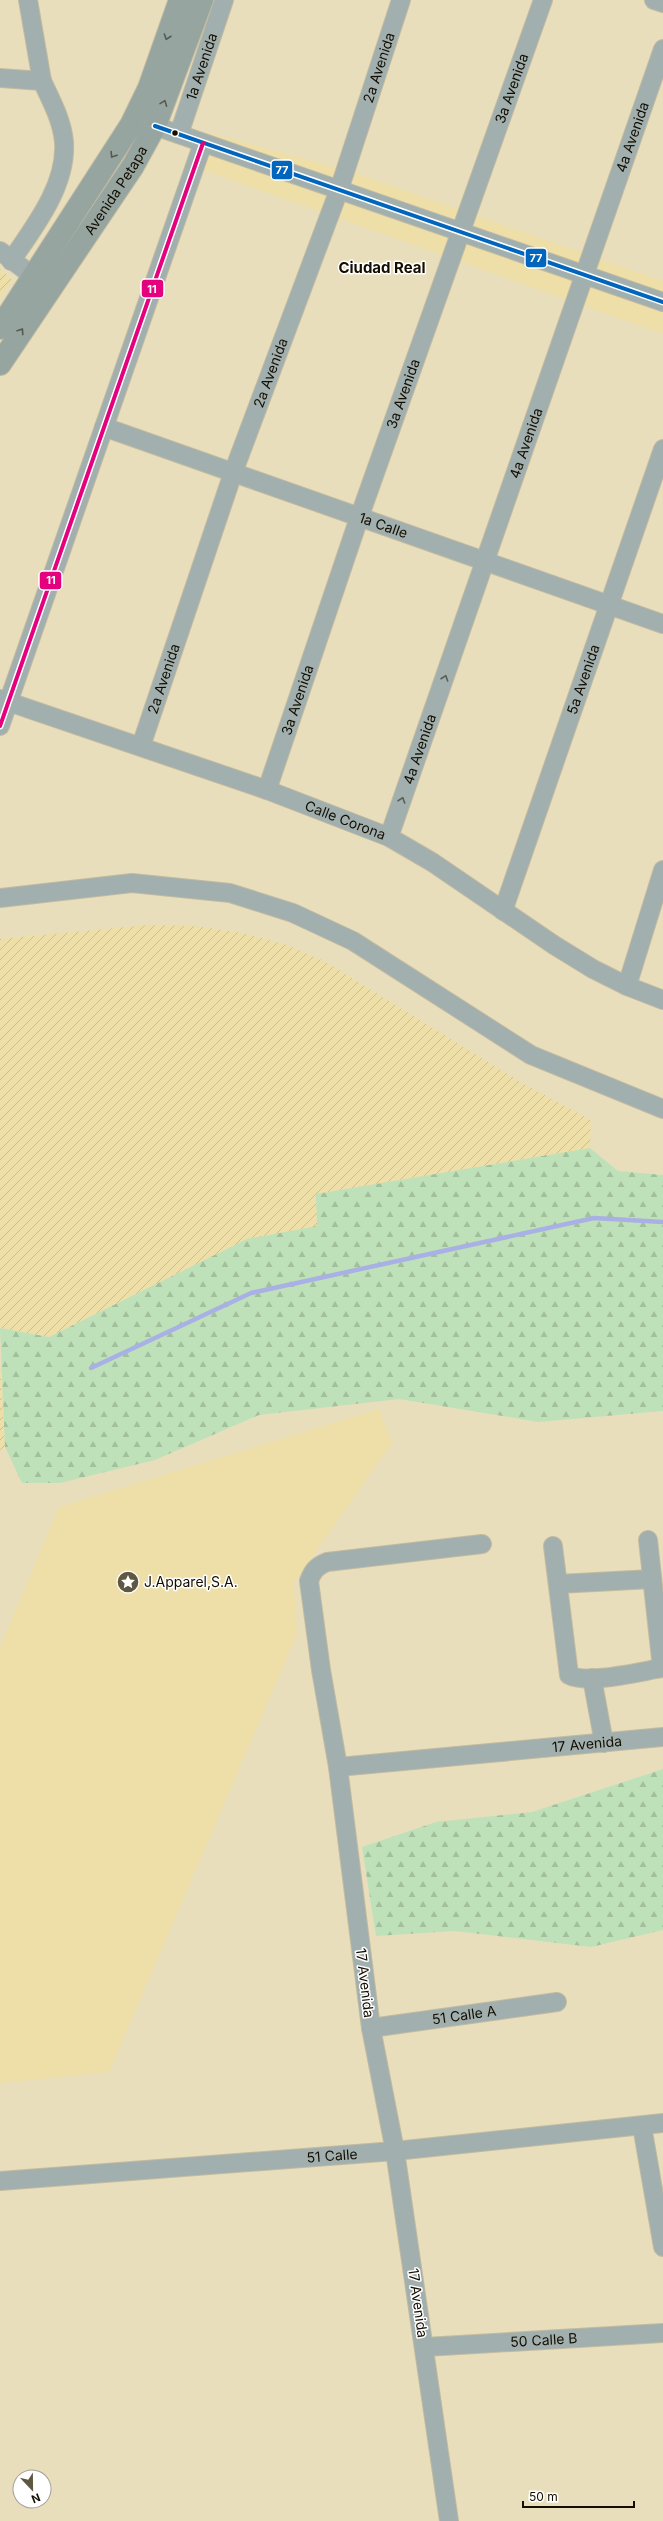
<svg xmlns="http://www.w3.org/2000/svg" width="663" height="2521" viewBox="0 0 663 2521" font-family="Inter,sans-serif">
<style>
.built{fill:#eedfa9}
.industrial{fill:url(#industrial-furrows)}
.forest{fill:url(#forest-firs)}
.lines{fill:none;stroke-linecap:round;stroke-linejoin:round}
.stream{stroke:#a8b0e5;stroke-width:4.5}
.minor-casing{stroke:#c3bba1;stroke-width:20}
.major-casing{stroke:#c3bba1;stroke-width:24}
.minor{stroke:#a1afae;stroke-width:18}
.major{stroke:#96a5a0;stroke-width:22}
.bus-1-casing{stroke:#fff;stroke-width:7}
.bus-2-casing{stroke:#fff;stroke-width:7}
.bus-1{stroke:#0065bd;stroke-width:4}
.bus-2{stroke:#e5007d;stroke-width:4}
.oneway{stroke:#555a50}
.oneway2{stroke:#5a5e57}
.bus-dot{fill:#140e00;stroke:#fff;stroke-width:1.5}
.labels{text-anchor:middle;stroke-width:3;stroke-linejoin:round;paint-order:stroke}
.street-label{font-size:14px;fill:#140e00;stroke:#fff}
.poi-label{font-size:14px;fill:#140e00;stroke:#fff;text-anchor:start}
.neighbourhood-label{font-size:15px;font-weight:bold;fill:#140e00;stroke:#fff}
.line-badge{stroke:#fff;stroke-width:1.5}
.badge-label{font-size:11px;text-anchor:middle;font-weight:bold;fill:#fff}
</style>
<defs>
<pattern id="industrial-furrows" width="10" height="10" patternUnits="userSpaceOnUse"><rect width="10" height="10" fill="#eedfa9"/><path d="M-1 1l2-2M0 10L10 0M9 11l2-2" fill="none" stroke="#cbbe90"/></pattern>
<pattern id="forest-firs" width="22" height="20" patternUnits="userSpaceOnUse"><rect width="22" height="20" fill="#bfe1b9"/><path d="M5 1l3.5 6h-7zM16 11l3.5 6h-7z" fill="#a3c09d"/></pattern>
</defs>
<rect width="100%" height="100%" fill="#e8debc"/>
<!-- built -->
<path class="built" d="M214 134 352 172 663 281V334L201 169Z
M379 1409 392 1443 294 1583 297 1634 109 2072 0 2083V1647L59 1507Z"/>
<!-- industrial -->
<path class="industrial" d="M0 269 12 280 0 298Z
M147 925 195 926 243 933 287 945 326 962 522 1083 591 1120 590 1148 316 1194 318 1226 247 1239 49 1337 0 1328V939Z
M0 1364 5 1447 0 1450Z"/>
<!-- forest -->
<path class="forest" d="M590 1148 618 1171 663 1175V1411L538 1422 399 1399 259 1415 155 1460 60 1483H22L5 1447 0 1328 49 1337 247 1239 317 1226 316 1194Z
M663 1769V1930L591 1947 455 1931 376 1936 362 1847 436 1822 532 1812Z"/>
<g class="lines">
<!-- stream -->
<path class="stream" d="M91 1368 251 1293 594 1218 663 1222"/>
<!-- minor casing -->
<g class="minor-casing">
<g id="minor">
<path d="M28 0 42 81"/>
<path d="M654 0 663 3"/>
<path d="M0 78 42 81C51 100 62 120 64 142 67 185 35 226 11 261"/>
<path d="M155 126 663 302"/>
<path id="s1" d="M179 134 224 0"/>
<path d="M0 251 33 276"/>
<path id="s2" d="M104 427 663 624"/>
<path id="s3" d="M0 699 267 790 389 837 432 862 554 945 593 969 627 986 663 1000"/>
<path d="M0 726 203 143"/>
<path id="s4" d="M141 746 233 473 339 190 401 0"/>
<path id="s5" d="M267 790 359 518 543 0"/>
<path id="s6" d="M389 837 663 49"/>
<path d="M0 898 132 883 230 893 293 913 353 941 531 1055 663 1109"/>
<path id="s7" d="M503 911 663 449"/>
<path d="M627 986 663 870"/>
<path d="M648 1540 662 1668"/>
<path d="M553 1546 569 1675C587 1685 642 1671 663 1668"/>
<path d="M558 1584 652 1579"/>
<path d="M592 1678 604 1743"/>
<path id="s8" d="M338 1767 663 1737"/>
<path id="s9" d="M371 2028 557 2002"/>
<path d="M642 2126 663 2247"/>
<path id="s10" d="M0 2181 395 2151 663 2123"/>
<path id="s11" d="M425 2347 663 2333"/>
<path d="M449 2521 395 2151 371 2028 338 1767 321 1670 309 1581C313 1570 317 1566 327 1562L482 1544"/>
</g>
</g>
<!-- major casing -->
<g class="major-casing">
<g id="major">
<path d="M0 328 131 125 149 88 180 0"/>
<path id="s12" d="M0 364 133 166 155 126 202 0"/>
</g>
</g>
<!-- minor -->
<use href="#minor" class="minor"/>
<!-- major -->
<use href="#major" class="major"/>
<!-- bus-1 casing -->
<g class="bus-1-casing">
<path id="bus-1" d="M155 126 663 302"/>
</g>
<!-- bus-2 casing -->
<g class="bus-2-casing">
<path id="bus-2" d="M0 726 203 143"/>
</g>
<!-- bus-1 -->
<use href="#bus-1" class="bus-1"/>
<!-- bus-2 -->
<use href="#bus-2" class="bus-2"/>
</g>
<!-- one-way arrows -->
<defs><path id="oneway-chevron" d="M-2-3.5L2.5 0L-2 3.5" fill="none" stroke-width="1.6" stroke-linecap="round" stroke-linejoin="round"/></defs>
<g class="oneway">
<use href="#oneway-chevron" transform="translate(167 37) rotate(109)"/>
<use href="#oneway-chevron" transform="translate(164 103) rotate(-69)"/>
<use href="#oneway-chevron" transform="translate(113 155) rotate(122)"/>
<use href="#oneway-chevron" transform="translate(21 331) rotate(-56)"/>
</g>
<g class="oneway2">
<use href="#oneway-chevron" transform="translate(445 678) rotate(-71)"/>
<use href="#oneway-chevron" transform="translate(402 800) rotate(-71)"/>
</g>
<!-- icons -->
<defs>
<g id="sight-disc" transform="scale(1.15)"><circle r="9.5" fill="#5e5742" stroke="#fff"/><path d="M0-6L1.8-2.2L6-1.7L2.9 1.2L3.7 5.4L0 3.3L-3.7 5.4L-2.9 1.2L-6-1.7L-1.8-2.2Z" fill="#fff"/></g>
</defs>
<g fill-rule="evenodd">
<use href="#sight-disc" x="128" y="1582"/>
</g>
<!-- markers -->
<circle class="bus-dot" cx="175" cy="133" r="3.5"/>
<g class="labels">
<!-- street labels -->
<g class="street-label">
<text dy="5" stroke="none"><textPath href="#s1" startOffset="71">1a Avenida</textPath></text>
<text dy="5" stroke="none"><textPath href="#s4" startOffset="719">2a Avenida</textPath></text>
<text dy="5" stroke="none"><textPath href="#s5" startOffset="743">3a Avenida</textPath></text>
<text dy="5" stroke="none"><textPath href="#s6" startOffset="741">4a Avenida</textPath></text>
<text dy="5" stroke="none"><textPath href="#s12" startOffset="209">Avenida Petapa</textPath></text>
<text dy="5" stroke="none"><textPath href="#s4" startOffset="395">2a Avenida</textPath></text>
<text dy="5" stroke="none"><textPath href="#s5" startOffset="419">3a Avenida</textPath></text>
<text dy="5" stroke="none"><textPath href="#s6" startOffset="417">4a Avenida</textPath></text>
<text dy="5" stroke="none"><textPath href="#s2" startOffset="296">1a Calle</textPath></text>
<text dy="5" stroke="none"><textPath href="#s4" startOffset="71">2a Avenida</textPath></text>
<text dy="5" stroke="none"><textPath href="#s7" startOffset="245">5a Avenida</textPath></text>
<text dy="5" stroke="none"><textPath href="#s5" startOffset="95">3a Avenida</textPath></text>
<text dy="5" stroke="none"><textPath href="#s6" startOffset="93">4a Avenida</textPath></text>
<text dy="5" stroke="none"><textPath href="#s3" startOffset="366">Calle Corona</textPath></text>
<text dy="5" stroke="none"><textPath href="#s8" startOffset="250">17 Avenida</textPath></text>
<text transform="translate(365 1983) rotate(83)" y="5">17 Avenida</text>
<text dy="5" stroke="none"><textPath href="#s9" startOffset="94">51 Calle A</textPath></text>
<text dy="5" stroke="none"><textPath href="#s10" startOffset="333">51 Calle</textPath></text>
<text transform="translate(418 2303) rotate(82)" y="5">17 Avenida</text>
<text dy="5" stroke="none"><textPath href="#s11" startOffset="119">50 Calle B</textPath></text>
</g>
<!-- poi labels -->
<g class="poi-label">
<text x="144" y="1587">J.Apparel,S.A.</text>
</g>
<!-- neighbourhood labels -->
<g class="neighbourhood-label">
<text x="382" y="273">Ciudad Real</text>
</g>
</g>
<g class="line-badge">
<rect x="271" y="160" width="22" height="20" rx="4" fill="#0065bd"/>
<rect x="525" y="248" width="22" height="20" rx="4" fill="#0065bd"/>
<rect x="141" y="279" width="23" height="19" rx="4" fill="#e5007d"/>
<rect x="39" y="571" width="23" height="19" rx="4" fill="#e5007d"/>
</g>
<g class="badge-label">
<text x="282" y="174">77</text>
<text x="536" y="262">77</text>
<text x="152" y="293">11</text>
<text x="51" y="584">11</text>
</g>
<!-- north arrow -->
<g transform="translate(32 2489) rotate(158)"><circle r="19" fill="#ffffff" stroke="#a19f99"/>
<path d="M0-3L7 15L0 10L-7 15Z" fill="#5e5742"/>
<text y="-6" font-size="11" font-weight="bold" text-anchor="middle" fill="#140e00">N</text>
</g>
<!-- scale -->
<path d="M523 2501v6h111v-6" fill="none" stroke="#140e00" stroke-width="2"/>
<text x="529" y="2501" font-size="12" fill="#140e00" stroke="#ffffff" stroke-width="3" paint-order="stroke">50 m</text>
</svg>
